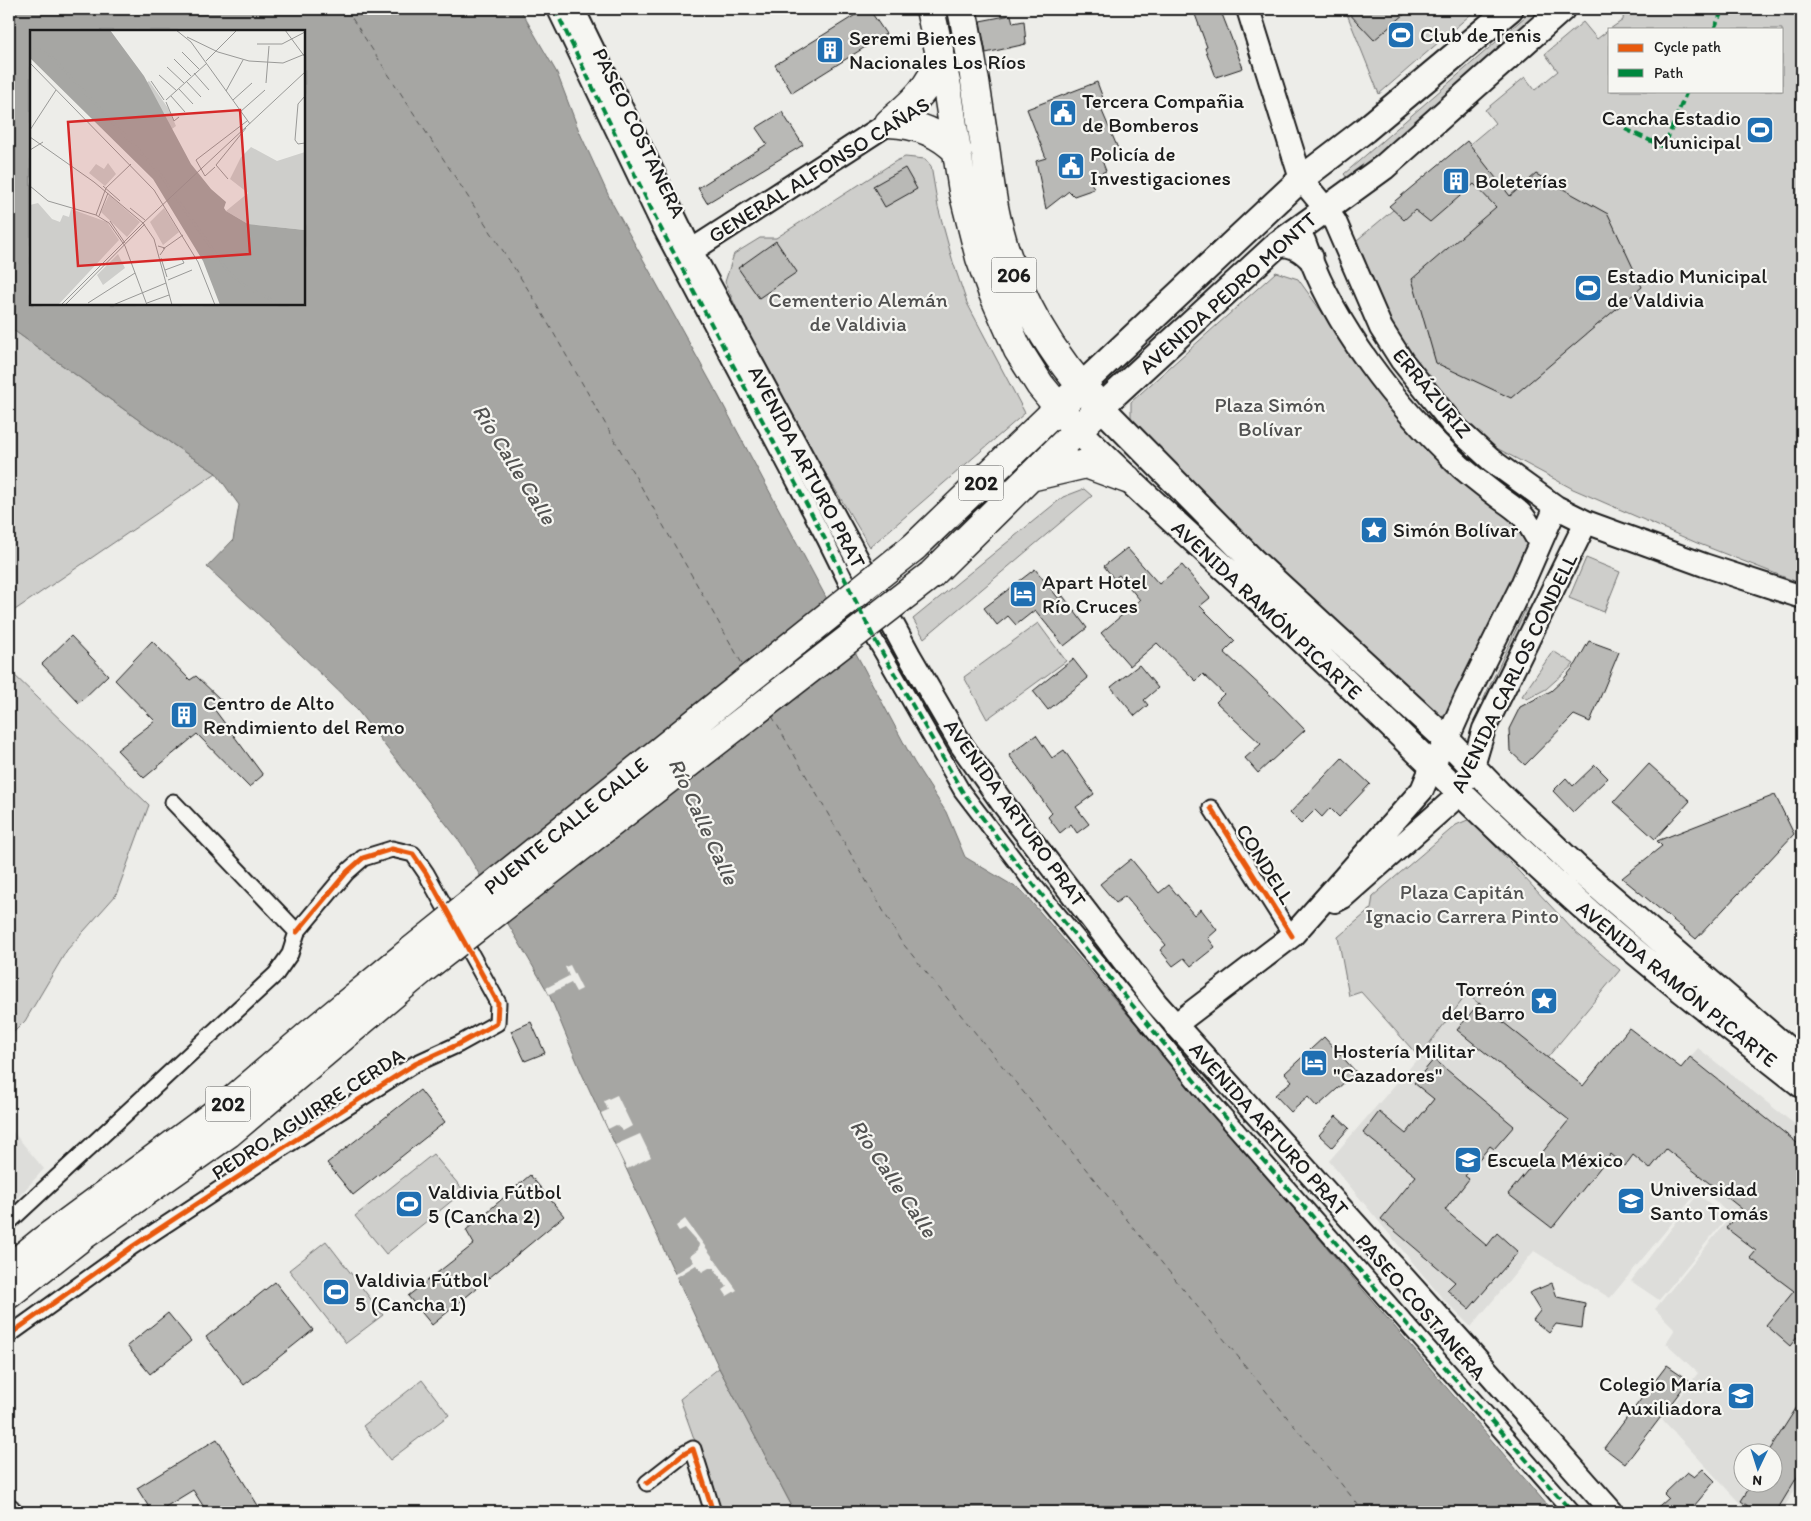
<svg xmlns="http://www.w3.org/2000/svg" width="1811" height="1521" viewBox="0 0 1811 1521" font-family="Itim,sans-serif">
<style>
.built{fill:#ddddda;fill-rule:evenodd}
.green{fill:#cececb;stroke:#757574}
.water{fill:#a6a6a3;stroke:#6f6f6d;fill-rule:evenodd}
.pier{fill:#edede9}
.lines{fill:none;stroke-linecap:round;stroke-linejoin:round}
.ferry{stroke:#535352;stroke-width:1;stroke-dasharray:6 5;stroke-linecap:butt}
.building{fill:#b9b9b6;stroke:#1c1c1c}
.street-casing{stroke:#1c1c1c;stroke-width:19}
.secondary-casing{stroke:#1c1c1c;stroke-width:26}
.primary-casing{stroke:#1c1c1c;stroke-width:29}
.highway-casing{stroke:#1c1c1c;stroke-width:31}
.street{stroke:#f6f6f2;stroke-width:15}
.secondary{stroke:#f6f6f2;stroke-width:22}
.primary{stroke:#f6f6f2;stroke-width:25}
.highway{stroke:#f6f6f2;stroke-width:28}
.highway-bridge-casing{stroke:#1c1c1c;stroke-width:31;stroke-linecap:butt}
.highway-bridge{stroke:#f6f6f2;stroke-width:28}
.quiet{stroke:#00873e;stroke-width:4;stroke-dasharray:8 4;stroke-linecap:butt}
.cycleway-casing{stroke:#f6f6f2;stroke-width:8}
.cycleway{stroke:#e8590c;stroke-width:5}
.labels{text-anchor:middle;stroke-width:4.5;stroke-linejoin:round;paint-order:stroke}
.shield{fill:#f6f6f2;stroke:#5d5d5c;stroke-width:1}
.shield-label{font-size:20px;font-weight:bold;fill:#1c1c1c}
.poi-label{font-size:21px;fill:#1c1c1c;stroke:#f6f6f2;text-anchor:start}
.street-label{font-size:21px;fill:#1c1c1c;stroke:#f6f6f2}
.park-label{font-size:21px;fill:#515151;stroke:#f6f6f2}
.water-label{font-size:22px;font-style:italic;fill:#535352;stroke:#f6f6f2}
.inset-river{fill:none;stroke:#a6a6a3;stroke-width:2.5}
.inset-road{fill:none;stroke:#999997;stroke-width:1}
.view{fill:#d62828;fill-opacity:0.15;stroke:#d62828;stroke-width:2.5}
.inset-edge{fill:none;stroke:#1c1c1c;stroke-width:2.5}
</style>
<rect width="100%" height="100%" fill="#edede9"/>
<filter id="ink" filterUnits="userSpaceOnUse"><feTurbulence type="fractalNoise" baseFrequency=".02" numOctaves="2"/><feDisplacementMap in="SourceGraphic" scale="10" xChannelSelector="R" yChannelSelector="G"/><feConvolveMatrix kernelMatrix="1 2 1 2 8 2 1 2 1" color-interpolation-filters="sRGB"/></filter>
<g filter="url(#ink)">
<!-- built -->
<path class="built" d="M1467 994 1633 1126 1698 1048 1802 1130V1479L1781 1512H1748L1662 1419 1698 1373 1666 1343 1675 1329 1655 1309 1731 1216 1701 1188 1610 1298 1534 1251 1471 1327 1442 1298 1329 1161 1419 1057ZM1744 1454H1774V1484H1744Z
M9 1127 44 1169 9 1207Z
M1698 1194 1714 1207 1712 1209 1724 1221 1659 1300 1631 1281Z"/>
<!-- green -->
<path class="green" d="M1345 9H1477L1379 94Z
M1534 9H1550L1350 182 1344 174Z
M1624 9H1802V584L1697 543 1573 489 1476 437 1392 337 1357 240 1393 210 1465 143 1470 144 1495 123 1485 110 1525 77 1535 90 1558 71 1545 54 1583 22 1597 39 1610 29V91H1782V29H1610L1623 20Z
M905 157 925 159 931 166 938 207 953 262 967 303 1025 413 870 547C818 461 764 375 725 282L734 254 760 238H776L896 161Z
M1276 272 1298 279 1399 419 1447 472 1518 521 1530 549 1448 713 1436 718 1285 577 1131 421V402Z
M9 327 175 446 216 473 9 614Z
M1084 489 1092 496 924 638 913 619 1063 497Z
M1586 558 1620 572 1604 612 1569 598Z
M1526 608 1533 611 1484 713 1478 711Z
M1038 623 1066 661 987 719 964 677Z
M1553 651 1574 664 1546 689 1527 699 1522 696Z
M9 670 149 805 116 895 67 950 25 1021 9 1037Z
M1470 819 1574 931 1620 970 1547 1058 1467 994 1419 1057 1361 992 1349 996 1338 937 1371 909 1373 896 1456 825Z
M433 1154 464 1191 386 1254 355 1216Z
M326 1241 383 1315 346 1343 289 1270Z
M719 1368 795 1512H720L680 1399Z
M422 1380 449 1415 390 1460 363 1426Z"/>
<!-- water -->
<path class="water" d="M9 9H520L557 73 579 131 611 201 719 397 914 762 946 812 965 857 1022 891 1553 1512H795L719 1368 582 1074 549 994 461 843 354 706 269 624 207 567 233 540 239 505 216 473 175 446 9 327ZM31 31H304V304H31Z"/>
<!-- pier -->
<path class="pier" d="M570 965 582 989 576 992 571 983 549 994 546 988 569 976 565 967Z
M617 1095 632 1126 623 1131 616 1125 608 1129 601 1113 608 1110 604 1101Z
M640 1134 651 1157 627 1169 615 1145Z
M685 1219 737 1290 727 1296 723 1290 727 1287 714 1268H709L702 1272 696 1265 675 1278 673 1275 694 1262 690 1256 698 1250 699 1244 685 1228 679 1231 676 1226Z"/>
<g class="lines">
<!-- ferry -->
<path class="ferry" d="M346 9 533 297 744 667
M772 716 900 940 1364 1512"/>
</g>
<!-- building -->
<path class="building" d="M865 9H869L886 34 792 93 775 65Z
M1193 9H1220L1243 68 1216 77 1205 48 1207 47Z
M1345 9H1411L1374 40Z
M1011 15 1013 23 1024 21 1026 44 986 53 980 21Z
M1097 82 1107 109 1102 111 1119 151 1101 158 1106 171 1089 178 1094 189 1074 196 1069 191 1046 209 1036 161 1046 158 1027 109Z
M782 112 803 145 707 203 698 188 767 144 756 128Z
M1467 141 1510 196 1536 174 1608 214 1642 287 1511 398 1436 363 1412 279 1496 207 1474 184 1430 222 1415 210 1404 220 1389 206Z
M905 168 917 189 885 207 873 186Z
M776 241 797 272 759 298 738 268Z
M1127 548 1159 584 1182 565 1210 598 1200 606 1235 641 1224 652 1280 704 1305 730 1258 773 1245 758 1261 744 1216 702 1224 694 1203 674 1196 681 1157 643 1130 666 1101 633 1140 600 1119 575 1114 579 1104 566Z
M1035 569 1059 599 1063 596 1087 628 1064 646 1035 610 1016 625 1008 616 997 625 984 608Z
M71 636 108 675 79 703 42 664Z
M152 641 190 680 196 676 221 700 214 709 263 775 249 787 197 734 144 778 117 750 155 721 115 680Z
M1589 641 1619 652 1590 722 1574 715 1525 765 1510 751 1509 729 1520 707 1551 691 1563 680 1576 664Z
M1073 659 1088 678 1048 710 1033 691Z
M1139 665 1158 688 1144 700 1148 705 1135 716 1111 687Z
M1036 735 1052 758 1064 750 1094 794 1076 807 1089 824 1077 833 1071 824 1060 833 1048 817 1052 813 1009 755Z
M1342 758 1370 784 1339 817 1330 808 1322 817 1315 810 1301 824 1290 813Z
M1649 764 1690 801 1655 839 1614 802Z
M1595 765 1608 778 1573 812 1553 791 1566 778 1573 786Z
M1775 795 1794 834 1696 939 1622 878 1662 846 1657 841Z
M1131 859 1159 893 1169 885 1194 915 1201 909 1217 930 1208 938 1215 947 1191 966 1184 958 1173 966 1160 950 1166 945 1125 896 1116 903 1100 884Z
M1479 1003 1583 1086 1629 1028 1681 1068 1690 1057 1802 1147V1331L1790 1346 1766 1325 1794 1291 1750 1258 1756 1251 1726 1228 1742 1209 1666 1149 1650 1169 1633 1155 1625 1166 1611 1154 1552 1228 1508 1194 1569 1120 1457 1030Z
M531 1022 545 1053 525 1061 511 1031Z
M1324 1037 1356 1072 1317 1107 1308 1097 1291 1112 1275 1095 1292 1081 1285 1073Z
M1434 1059 1514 1126 1494 1149 1490 1146 1465 1176 1469 1179 1445 1210 1487 1246 1497 1233 1518 1252 1469 1309 1447 1290 1455 1282 1381 1219 1416 1176 1363 1133 1379 1112 1406 1134 1434 1099 1414 1083Z
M420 1090 445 1122 353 1195 327 1163Z
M1336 1116 1349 1128 1332 1147 1319 1135Z
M530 1175 564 1216 432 1325 408 1296 474 1244 466 1230Z
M275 1282 313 1330 244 1385 206 1337Z
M1552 1283 1557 1297 1585 1303 1582 1328 1556 1324 1549 1333 1533 1320 1540 1311 1529 1293Z
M168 1313 191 1341 150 1374 127 1346Z
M1667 1365 1689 1380 1625 1464 1604 1448Z
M1802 1399V1469L1776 1512H1756L1741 1501 1752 1484H1774V1454H1767Z
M217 1439 262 1512H207L193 1490 157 1512H152L137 1488Z
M1703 1469 1715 1481 1689 1512H1652L1668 1498 1664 1494 1687 1472 1694 1477Z"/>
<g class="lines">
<!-- street casing -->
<g class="street-casing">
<path id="street" d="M555 9 659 225 825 539 875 640 962 791 1033 884 1206 1095 1572 1512
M1211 808 1292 936
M9 1222 276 974 290 954 297 932 173 802
M9 1335 133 1246 270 1156 415 1064 459 1044 497 1023 498 1003 426 873 413 854 392 849 363 858 347 872 297 932
M647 1483 684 1454 693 1449 713 1512"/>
</g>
<!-- secondary casing -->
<g class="secondary-casing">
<path id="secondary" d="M573 9 691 251 909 655 962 746 1001 801 1156 1003 1467 1348 1612 1512
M1248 9 1301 179 1325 208 1335 222 1381 328 1402 361 1454 426 1491 460 1556 507 1586 522 1704 565 1802 597
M1304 241C1333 326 1396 406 1461 467 1474 478 1487 488 1500 498 1507 503 1515 508 1521 514 1529 522 1534 534 1540 543
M691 251 889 123 905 117
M1335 901 1343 897 1454 799 1473 766 1484 729 1586 522
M1175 1025 1292 936 1422 790 1432 766 1447 740 1464 702 1521 587 1556 507
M9 1510 10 1512"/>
</g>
<!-- primary casing -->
<g class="primary-casing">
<path id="primary" d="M1562 9 1384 167 1278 244 1101 407 1254 562 1447 740 1498 793 1578 869 1802 1062
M1278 244C1291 243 1300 247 1310 257
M1080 387 1301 179 1365 130 1510 9
M1077 430C1142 494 1211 555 1278 617 1374 707 1465 801 1563 889 1639 958 1721 1021 1802 1085"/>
</g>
<!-- highway casing -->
<g class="highway-casing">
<path id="highway" d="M930 9 947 87 963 191 980 258 992 291 1018 350 1040 385 1077 430
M889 123C915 100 927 91 941 58
M889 123C916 124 939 132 958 152
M1030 477 1086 464 1127 479
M914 547 1070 397
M931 575 1101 407C1051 357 1015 294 998 225 992 202 989 178 986 154 979 106 972 57 962 9
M9 1268 41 1242 228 1104 311 1033 406 955
M9 1294 84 1235 229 1133 422 970"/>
</g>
<!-- street -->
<use href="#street" class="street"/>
<!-- secondary -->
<use href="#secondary" class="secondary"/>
<!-- primary -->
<use href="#primary" class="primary"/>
<!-- highway -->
<use href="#highway" class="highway"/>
<!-- highway-bridge casing -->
<g class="highway-bridge-casing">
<path id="highway-bridge" d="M406 955 914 547
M422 970 931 575"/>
</g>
<!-- highway-bridge -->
<use href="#highway-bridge" class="highway-bridge"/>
<!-- quiet -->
<path class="quiet" d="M555 9 659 225 825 539 875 640 962 791 1033 884 1206 1095 1572 1512
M1714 29 1723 9
M1625 129 1664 147 1687 91"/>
<!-- cycleway casing -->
<g class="cycleway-casing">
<path id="cycleway" d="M1211 808 1292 936
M9 1335 133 1246 270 1156 415 1064 459 1044 497 1023 498 1003 426 873 413 854 392 849 363 858 347 872 297 932
M647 1483 684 1454 693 1449 713 1512"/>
</g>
<!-- cycleway -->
<use href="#cycleway" class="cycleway"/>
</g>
</g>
<!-- icons -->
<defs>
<g id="stadium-square" transform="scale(1.4375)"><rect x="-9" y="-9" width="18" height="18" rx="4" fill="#1f6fb2" stroke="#f6f6f2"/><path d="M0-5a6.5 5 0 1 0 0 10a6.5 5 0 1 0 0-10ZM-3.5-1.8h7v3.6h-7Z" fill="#fff"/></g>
<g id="building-square" transform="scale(1.4375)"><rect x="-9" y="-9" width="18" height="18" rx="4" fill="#1f6fb2" stroke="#f6f6f2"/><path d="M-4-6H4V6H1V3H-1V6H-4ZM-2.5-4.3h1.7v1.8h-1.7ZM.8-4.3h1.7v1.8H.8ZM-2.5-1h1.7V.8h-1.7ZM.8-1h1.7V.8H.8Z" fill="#fff"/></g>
<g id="civic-square" transform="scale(1.4375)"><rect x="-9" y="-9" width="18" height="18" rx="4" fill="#1f6fb2" stroke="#f6f6f2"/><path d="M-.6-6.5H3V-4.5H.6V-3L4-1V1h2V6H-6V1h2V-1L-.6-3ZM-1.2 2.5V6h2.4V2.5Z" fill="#fff"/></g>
<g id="sight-square" transform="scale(1.4375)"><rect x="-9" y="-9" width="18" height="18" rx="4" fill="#1f6fb2" stroke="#f6f6f2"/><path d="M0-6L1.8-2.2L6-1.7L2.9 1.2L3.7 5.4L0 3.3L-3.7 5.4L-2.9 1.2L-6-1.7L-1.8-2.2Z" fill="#fff"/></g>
<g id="hotel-square" transform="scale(1.4375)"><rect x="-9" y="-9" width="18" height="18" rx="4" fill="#1f6fb2" stroke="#f6f6f2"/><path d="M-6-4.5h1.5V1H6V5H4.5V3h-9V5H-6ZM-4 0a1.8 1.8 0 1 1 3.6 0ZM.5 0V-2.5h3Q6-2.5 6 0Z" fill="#fff"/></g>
<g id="school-square" transform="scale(1.4375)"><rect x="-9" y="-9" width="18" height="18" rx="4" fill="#1f6fb2" stroke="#f6f6f2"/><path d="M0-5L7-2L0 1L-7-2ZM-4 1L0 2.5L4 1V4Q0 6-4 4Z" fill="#fff"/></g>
<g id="university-square" transform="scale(1.4375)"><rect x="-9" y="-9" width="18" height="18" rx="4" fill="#1f6fb2" stroke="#f6f6f2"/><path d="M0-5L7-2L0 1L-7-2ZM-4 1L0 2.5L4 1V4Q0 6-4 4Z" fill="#fff"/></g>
</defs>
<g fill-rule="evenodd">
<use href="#stadium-square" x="1401" y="35"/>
<use href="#building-square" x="830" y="50"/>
<use href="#civic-square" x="1063" y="113"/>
<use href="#stadium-square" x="1760" y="130"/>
<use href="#civic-square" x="1071" y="166"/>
<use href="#building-square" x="1456" y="181"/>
<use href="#stadium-square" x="1588" y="288"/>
<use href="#sight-square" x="1374" y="530"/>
<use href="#hotel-square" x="1023" y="594"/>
<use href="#building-square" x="184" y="715"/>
<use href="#sight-square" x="1544" y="1001"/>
<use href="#hotel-square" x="1314" y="1063"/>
<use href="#school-square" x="1468" y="1160"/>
<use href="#university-square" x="1631" y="1201"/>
<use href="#stadium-square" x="409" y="1204"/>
<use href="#stadium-square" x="336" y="1292"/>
<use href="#school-square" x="1741" y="1396"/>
</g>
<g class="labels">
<!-- shield labels -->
<g class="shield">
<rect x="991.5" y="257.5" width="45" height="35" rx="4"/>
<rect x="958.5" y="465.5" width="45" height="35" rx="4"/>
<rect x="205.5" y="1086.5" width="45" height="35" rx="4"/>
</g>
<g class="shield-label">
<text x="1014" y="282">206</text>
<text x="981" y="490">202</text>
<text x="228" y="1111">202</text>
</g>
<!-- poi labels -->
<g class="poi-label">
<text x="1420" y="42">Club de Tenis</text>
<text x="849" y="45">Seremi Bienes<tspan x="849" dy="24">Nacionales Los Ríos</tspan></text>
<text x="1082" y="108">Tercera Compañia<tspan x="1082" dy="24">de Bomberos</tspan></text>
<text x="1741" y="125" text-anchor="end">Cancha Estadio<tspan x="1741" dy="24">Municipal</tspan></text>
<text x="1090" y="161">Policía de<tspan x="1090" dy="24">Investigaciones</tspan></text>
<text x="1475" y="188">Boleterías</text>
<text x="1607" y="283">Estadio Municipal<tspan x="1607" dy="24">de Valdivia</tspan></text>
<text x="1393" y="537">Simón Bolívar</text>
<text x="1042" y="589">Apart Hotel<tspan x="1042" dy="24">Río Cruces</tspan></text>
<text x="203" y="710">Centro de Alto<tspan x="203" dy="24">Rendimiento del Remo</tspan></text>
<text x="1525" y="996" text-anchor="end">Torreón<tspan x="1525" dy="24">del Barro</tspan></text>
<text x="1333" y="1058">Hostería Militar<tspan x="1333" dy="24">"Cazadores"</tspan></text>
<text x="1487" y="1167">Escuela México</text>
<text x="1650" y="1196">Universidad<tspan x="1650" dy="24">Santo Tomás</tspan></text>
<text x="428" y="1199">Valdivia Fútbol<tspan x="428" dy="24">5 (Cancha 2)</tspan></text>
<text x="355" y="1287">Valdivia Fútbol<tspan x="355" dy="24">5 (Cancha 1)</tspan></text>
<text x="1722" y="1391" text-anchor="end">Colegio María<tspan x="1722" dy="24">Auxiliadora</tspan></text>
</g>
<!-- street labels -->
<g class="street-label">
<text transform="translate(639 133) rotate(64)" y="7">PASEO COSTANERA</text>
<text transform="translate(819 170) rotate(-32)" y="7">GENERAL ALFONSO CAÑAS</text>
<text transform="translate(1228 293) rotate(-42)" y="7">AVENIDA PEDRO MONTT</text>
<text transform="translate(1432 393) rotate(50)" y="7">ERRÁZURIZ</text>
<text transform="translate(807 467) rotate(62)" y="7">AVENIDA ARTURO PRAT</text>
<text transform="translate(1267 610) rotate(43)" y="7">AVENIDA RAMÓN PICARTE</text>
<text transform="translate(1514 673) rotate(-64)" y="7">AVENIDA CARLOS CONDELL</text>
<text transform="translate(1015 813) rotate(54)" y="7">AVENIDA ARTURO PRAT</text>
<text transform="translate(566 826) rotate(-39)" y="7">PUENTE CALLE CALLE</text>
<text transform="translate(1265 864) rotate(58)" y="7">CONDELL</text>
<text transform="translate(1677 984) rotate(39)" y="7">AVENIDA RAMÓN PICARTE</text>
<text transform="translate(308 1114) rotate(-33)" y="7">PEDRO AGUIRRE CERDA</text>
<text transform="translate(1269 1129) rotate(48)" y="7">AVENIDA ARTURO PRAT</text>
<text transform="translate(1421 1307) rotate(49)" y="7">PASEO COSTANERA</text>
</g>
<!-- park labels -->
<g class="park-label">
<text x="858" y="307">Cementerio Alemán<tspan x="858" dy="24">de Valdivia</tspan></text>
<text x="1270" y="412">Plaza Simón<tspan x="1270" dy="24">Bolívar</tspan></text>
<text x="1462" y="899">Plaza Capitán<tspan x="1462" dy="24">Ignacio Carrera Pinto</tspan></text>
</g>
<!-- water labels -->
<g class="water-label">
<text transform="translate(515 464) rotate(58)" y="8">Río Calle Calle</text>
<text transform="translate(704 821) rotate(65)" y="8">Río Calle Calle</text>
<text transform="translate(894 1178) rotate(56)" y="8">Río Calle Calle</text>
</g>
</g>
<!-- overview -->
<g transform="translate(30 30)">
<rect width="275" height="275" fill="#edede9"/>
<path d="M119 51 138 78 146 96 142 99 121 64 116 53ZM221 117 247 131 275 122V200L218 194 196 181 218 163 200 149 211 127ZM78 133 86 144 75 156 59 143 66 134 74 139ZM79 165 110 192 97 207 71 182ZM8 173 22 189 30 192 33 185 39 187 41 179 77 192 89 210 28 275H0V175ZM134 178 149 202 133 215 120 192ZM88 224 95 238 73 255 67 245Z" fill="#cececb"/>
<path d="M0 0H80L114 46 161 134 181 159 196 172 194 178 196 181 218 194 275 200V275H190L173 231 123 149 0 28Z" fill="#a6a6a3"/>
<path class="inset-river" d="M0 19 10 20 21 26 128 141 143 163M145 166 200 244 217 257 251 275"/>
<path class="inset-road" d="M146 0 161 12 220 94M255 0 275 27M157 7 188 22 219 31 253 33 275 24M227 14H252L275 2M152 22 169 39M144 29 161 46M176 31 207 0M0 33 124 160 168 232 185 275M137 37 154 53M164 43 179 60M129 45 147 61M121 51 134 70M156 51 171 67M236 53 239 16M149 59 163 74M196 61 213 30M141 66 155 82M275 66 268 74 265 110 268 114 275 113M136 70 177 33M203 70 222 53M136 72 144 91 149 87M210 82 235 60M0 100 26 60M0 107 64 152 113 193 31 275M0 120 13 112M185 137 175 146 166 130 217 91M198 149 186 135 216 98M0 156 18 171 66 185 79 193 95 216 117 275M73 156 90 171M100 178 115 190M66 185 76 158 101 134M69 186 78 163M80 191 95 213M128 216 135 218 130 225M133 219 153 205M131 228 137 247M135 240 154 233 152 229M138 250 162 240M58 273 105 243M117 273 139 265M35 275 115 194M83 275 136 253M142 275 124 209 113 193 275 42"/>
<path class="view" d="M210 80 220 224 48 236 38 92Z"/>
<rect width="275" height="275" class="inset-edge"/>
</g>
<!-- margin -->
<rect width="1811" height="1521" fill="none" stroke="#f6f6f2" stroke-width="30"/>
<rect x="15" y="15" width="1781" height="1491" fill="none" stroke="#1c1c1c" stroke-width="2" filter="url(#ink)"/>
<!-- legend -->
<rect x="1608" y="28" width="175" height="65" fill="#f6f6f2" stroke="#9f9f9c"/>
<rect x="1618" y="44" width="25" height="8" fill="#e8590c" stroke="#9f9f9c"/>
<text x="1654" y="52" font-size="15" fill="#1c1c1c">Cycle path</text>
<rect x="1618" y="69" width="25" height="8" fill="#00873e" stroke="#9f9f9c"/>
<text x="1654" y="78" font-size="15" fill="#1c1c1c">Path</text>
<!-- north arrow -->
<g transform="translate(1758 1468) rotate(184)"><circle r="24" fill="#f6f6f2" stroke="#9f9f9c"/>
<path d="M0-4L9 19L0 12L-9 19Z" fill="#1f6fb2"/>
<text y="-8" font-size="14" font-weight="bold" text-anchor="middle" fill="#1c1c1c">N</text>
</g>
</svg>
